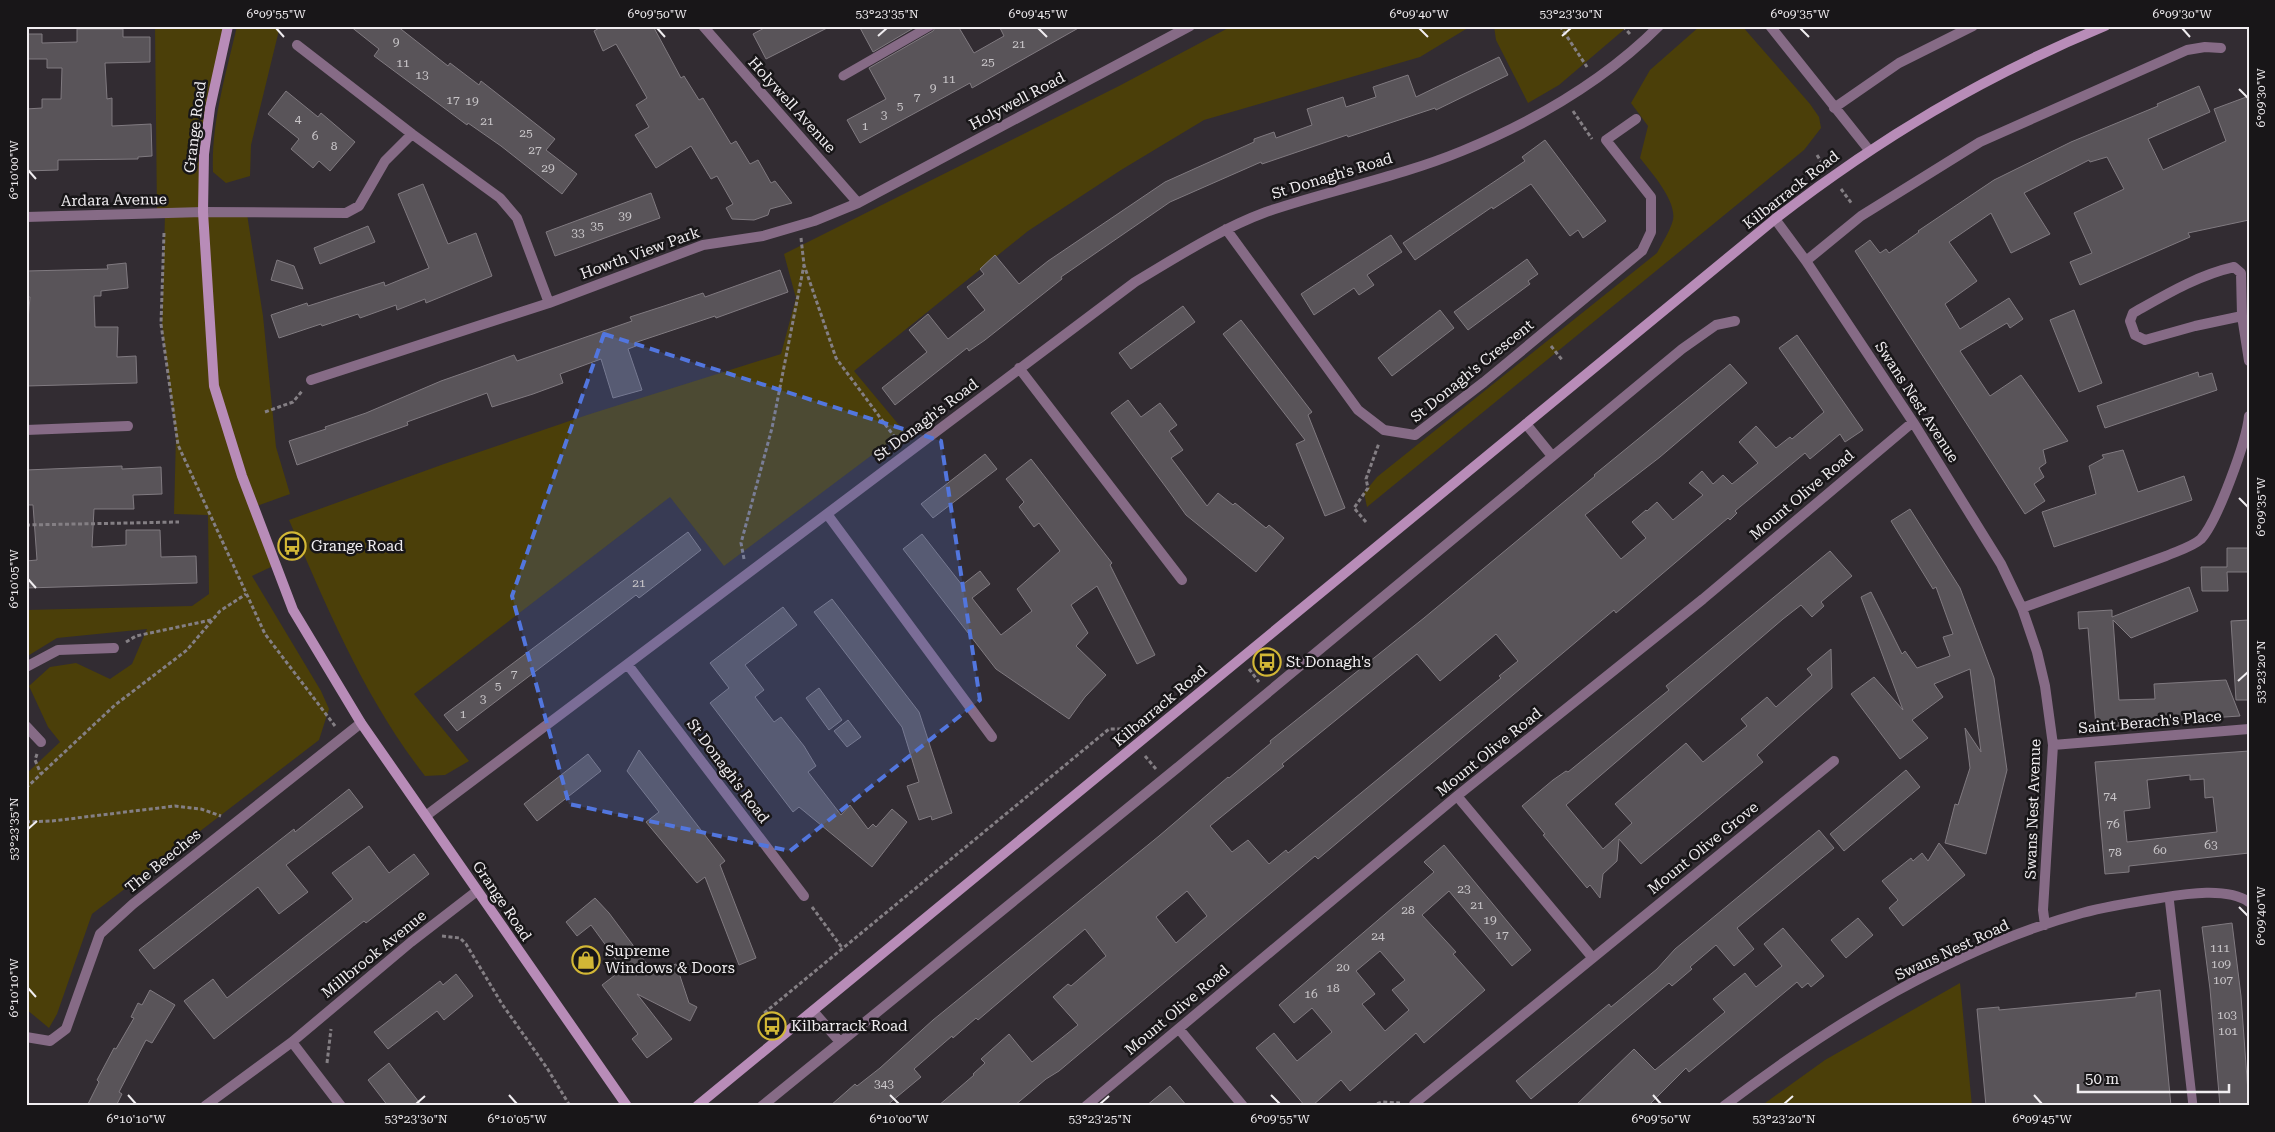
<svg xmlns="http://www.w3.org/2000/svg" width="2275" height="1132" viewBox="0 0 2275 1132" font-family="'Roboto Serif',serif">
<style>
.green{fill:#4b3f09}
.building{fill:#595459;stroke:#807a80;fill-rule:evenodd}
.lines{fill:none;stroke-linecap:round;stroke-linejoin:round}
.path{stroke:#847f84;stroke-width:3;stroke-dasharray:4 2.5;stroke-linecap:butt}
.lane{stroke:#866b86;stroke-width:9}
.street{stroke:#866b86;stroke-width:10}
.secondary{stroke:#b88cb8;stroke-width:10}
.marked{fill:#5276de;fill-opacity:0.2;stroke:#5276de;stroke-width:4;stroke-dasharray:10 6;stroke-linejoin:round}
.ticks{fill:none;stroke:#f0edf0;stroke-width:2}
.labels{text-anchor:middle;stroke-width:5;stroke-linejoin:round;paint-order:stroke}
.number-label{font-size:12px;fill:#cac7ca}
.street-label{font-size:15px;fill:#f0edf0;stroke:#181618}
.poi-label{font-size:15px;fill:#f0edf0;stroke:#181618;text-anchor:start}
.neatline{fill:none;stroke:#f0edf0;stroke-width:2}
.ticks-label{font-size:12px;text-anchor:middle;fill:#f0edf0}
</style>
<rect width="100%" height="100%" fill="#322c32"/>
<!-- green -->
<path class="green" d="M155 26H228L210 108 203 212 247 214 263 316 276 447 290 494 254 507 275 565 252 576 321 691 329 709 319 740 92 914 57 1014 49 1028 26 1009V774L60 742 48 727 29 686 50 667 76 663 110 679 132 664 147 629 57 638 26 657V610L192 606 209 594 208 515 174 514 176 436 162 325 165 214H157Z
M237 26H280L251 145 250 176 226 183 213 172C211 123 226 74 237 26Z
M1232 26H1471L1420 57 1204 120 1121 170 1028 231 854 371 904 431 724 566 670 497 414 694 469 761 445 775 425 776C365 699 328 610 289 520L444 464 587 415 781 354 796 298 784 254 1119 86Z
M1494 26H1627V27L1559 85 1528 103 1496 40Z
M1700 26H1742L1810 104 1819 117 1821 128 1804 150 1367 507 1364 493 1377 477 1657 253C1662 243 1670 231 1673 220 1677 201 1651 172 1640 158L1648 126 1631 103 1650 70Z
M1960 983 1972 1106H1761L1825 1060Z"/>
<!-- building -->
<path class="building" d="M350 26H397L448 66 450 63 479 85 481 81 541 128 555 139 546 150 577 174 562 194 501 146 468 123 467 125 374 56 379 49Z
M603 26H653L681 78 684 76 699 100 703 98 731 144 736 141 750 164 758 160 771 183 775 181 792 203 770 209 768 215 754 220 732 219 726 208 733 204 717 176 711 179 691 146 656 168 635 135 649 127 636 105 647 98 616 44 603 51 594 31Z
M768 26H831L766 59 753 34Z
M859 26H917L873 52Z
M936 26H958L974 53 1004 36 999 26H1082L972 88 970 83 860 143 847 120 886 99 869 68 933 31Z
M77 29H123V37H150V62L105 63 107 99 112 98V126L151 124 152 156 138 157V159L58 160V170L26 171V109L42 108V99H61L62 68H47V59H26V34H42V43L77 42Z
M1499 57 1508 75 1436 110 1435 108 1348 137 1347 135 1262 164 1261 162 1170 202 1061 277 1062 279 985 340 969 351 967 348 895 405 882 388 927 352 909 330 928 314 948 339 985 310 967 287 984 274 980 269 995 255 1019 284 1048 261 1165 182 1254 142V139L1274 132 1276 138 1312 125 1307 109 1343 97 1346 107 1376 97 1373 87 1408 75 1416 97Z
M2199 86 2210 112 2148 139 2163 170 2226 141 2214 109 2249 96V220L2188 233 2190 237 2080 285 2070 262 2092 253 2074 213 2124 189 2107 157 2090 162 2089 160 2024 193 2050 234 2011 253 1991 213 1949 242 1977 281 1945 304 1960 329 2009 298 2023 319 2010 328 2007 323 1960 351 1990 396 2021 375 2068 441 2043 450 2046 463 2039 468 2044 477 2034 484 2045 501 2025 514 1855 251 1870 240 1880 253 1886 249 1889 253 1919 232 1918 231 1994 180 2071 142 2158 106 2157 104Z
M286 91 318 117 321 113 355 142 330 171 319 161 313 168 291 149 299 139 268 114Z
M1545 140 1606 221 1583 238 1578 230 1570 236 1531 184 1493 209 1492 207 1415 260 1403 243 1525 161 1522 157Z
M423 184 448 244 476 233 492 276 426 303 425 299 397 310 396 305 360 318 358 314 322 326 321 324 279 338 271 315 307 303 308 306 384 282 385 286 429 268 398 194Z
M651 193 660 218 555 256 546 232Z
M368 226 375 242 320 264 314 248Z
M1391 235 1402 252 1367 275 1374 285 1359 295 1354 288 1314 315 1301 294Z
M1527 259 1538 274 1528 281 1530 284 1468 330 1454 312Z
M277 260 294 266 303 289 271 280Z
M126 263 128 288 101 291V296H94L95 327H118L117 357 136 356 137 383 26 386V344L30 297H26V271L108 269 107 265Z
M780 270 788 292 716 318 715 316 634 343 636 346 628 349 642 390 613 398 601 359 560 374 563 383 533 394 492 407 487 393 407 422 408 425 297 465 289 441 326 429 325 427 366 413 441 381 478 368 514 355 517 361 632 321 630 317 664 306 703 293 705 297Z
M1183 306 1195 322 1131 369 1119 353Z
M1440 310 1454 328 1392 376 1378 358Z
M2074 310 2102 383 2079 392 2050 320Z
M1241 320 1312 412 1308 415 1345 508 1325 516 1296 444 1305 440 1223 334Z
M1797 335 1863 430 1845 442 1840 434 1810 459 1805 453 1735 511 1737 513 1730 520 1728 518 1616 613 1614 610 1318 859 1315 856 1059 1071 1046 1079 1014 1106H938L974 1075 973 1074 985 1063 981 1059 1009 1034 1032 1062 1078 1025 1053 997 1068 984 1071 986 1106 956 1085 929 978 1020 976 1018 953 1038 952 1036 914 1069 921 1077 886 1106H830L855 1084 857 1086 880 1068 933 1020 1159 836 1228 777 1229 778 1271 743 1270 741 1424 618 1595 476 1594 475 1730 364 1747 383 1660 457 1585 515 1621 559 1646 538 1632 522 1646 510 1647 511 1657 502 1673 520 1703 495 1689 483 1702 471 1713 484 1723 475 1732 484 1758 463 1739 442 1756 426 1776 448 1790 437 1792 439 1824 412 1779 348ZM1496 634 1518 661 1499 676 1501 678 1288 853 1286 850 1269 864 1248 840 1232 852 1210 826 1284 766 1282 764 1417 654 1440 681ZM1187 891 1207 916 1176 943 1156 917Z
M2198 372 2199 377 2212 373 2217 390 2105 428 2097 406Z
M1128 400 1141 417 1160 403 1177 425 1169 431 1183 450 1171 458 1207 506 1218 493 1233 505 1235 503 1266 528 1269 525 1284 538 1256 572 1186 515 1171 494 1111 413Z
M2123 450 2138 492 2184 476 2192 500 2054 547 2042 512 2096 494 2089 466 2104 458 2102 455Z
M985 454 997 469 933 518 921 504Z
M1031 459 1112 563 1110 565 1155 655 1137 664 1097 586 1071 605 1088 633 1076 646 1106 675 1085 697 1069 719 996 669 903 549 922 534 962 585 980 571 990 584 972 598 1001 635 1032 611 1017 589 1060 551 1039 523 1034 527 1019 507 1024 502 1006 479Z
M122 466V469L161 467 162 494 133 495 134 509H94L92 547 126 545V530H160L161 557 196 556 197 583 26 588V561L37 560 33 505H28L26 497V470Z
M1910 509 1960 588 1994 678 2007 770 1986 854 1945 843 1955 804 1958 805 1970 768 1965 728 1981 752 1970 669 1934 684 1943 697 1912 720 1928 738 1900 759 1851 694 1874 677 1903 710 1861 597 1871 592 1902 654 1905 651 1917 668 1950 656 1943 637 1953 634 1936 587 1933 589 1891 521Z
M688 532 701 550 639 598 636 595 457 731 444 715Z
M2227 548H2249V572H2227L2228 591H2202L2201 567H2227Z
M1830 551 1852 576 1821 602 1824 606 1812 617 1801 605 1783 619 1566 805 1603 849 1632 823 1615 804 1686 743 1703 762 1747 726 1741 719 1767 697 1776 707 1812 675 1807 669 1831 649 1832 688 1757 755 1763 762 1641 864 1619 839 1617 861 1603 874 1600 898 1590 885 1587 888 1543 835 1545 834 1522 806 1553 780 1566 771 1568 772 1669 690 1666 686Z
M2189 587 2198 611 2131 638 2113 620 2119 700 2155 699 2154 684 2226 680 2240 716 2163 721V724L2096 727 2088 628 2079 629 2078 612 2112 610V617Z
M832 599 919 712 952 813 932 820 931 816 919 820 907 786 919 782 902 727 814 612Z
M783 607 797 625 745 665 764 690 755 697 774 722 781 717 804 746 816 766 808 772 841 815 850 805 868 829 873 824 876 827 892 809 907 822 872 867 799 807 793 812 710 703 729 688 710 663Z
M2249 620V700H2236L2231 621Z
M819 688 842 720 829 730 806 698Z
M848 720 861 737 847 747 834 731Z
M639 750 725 861 720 865 756 958 739 965 705 877 697 883 646 822 659 812 627 771Z
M2249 751V853L2129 866V872L2105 874 2095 762ZM2190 775V780L2204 779 2205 798 2213 797 2217 832 2127 842 2124 811 2150 808 2147 780Z
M588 754 601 771 537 821 524 804Z
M1906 770 1920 787 1844 851 1830 834Z
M349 789 363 807 286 865 308 892 279 914 258 887 154 969 139 950 294 829 295 832Z
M1819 830 1834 848 1737 928 1754 949 1734 966 1716 945 1690 967 1692 969 1672 986 1669 983 1531 1099 1516 1081 1609 1004 1611 1007 1657 969 1675 949Z
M1939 843 1965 875 1903 926 1889 908 1898 900 1882 881 1911 858 1913 861 1922 853 1928 861Z
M1444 845 1531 950 1512 966 1449 891 1422 915 1456 952 1453 954 1485 990 1424 1043 1416 1033 1350 1091 1341 1080 1312 1106H1305L1256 1048 1274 1033 1297 1061 1332 1032 1312 1008 1294 1023 1279 1005 1434 872 1424 862ZM1380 951 1405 980 1392 990 1409 1010 1385 1031 1362 1004 1375 994 1356 971Z
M369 846 389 873 414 854 429 874 366 923 364 921 214 1039 184 1001 213 979 227 998 353 899 332 873Z
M595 898 609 913 653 972 676 964 689 1003 697 1007 690 1021 637 994 672 1039 647 1058 632 1039 638 1034 602 985 623 969 591 925 577 936 566 922Z
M1858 918 1873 935 1846 958 1831 940Z
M2232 923 2241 996 2249 1106H2220L2210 989 2202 927Z
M1783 928 1824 976 1811 987 1808 983 1802 988 1797 982 1689 1072 1686 1068 1648 1106H1575L1634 1049 1655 1070 1725 1012 1713 999 1745 973 1756 987 1782 966 1764 944Z
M456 974 473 996 444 1020 437 1011 388 1049 374 1032 440 981 443 985Z
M150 990 175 1005 152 1043 146 1040 119 1092 122 1094 116 1106H87L99 1082 97 1080 114 1048 116 1049 134 1018 131 1017 138 1003 142 1005Z
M2160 990 2171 1106H1986L1977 1009 1999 1007V1010L2136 997V993Z
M389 1063 401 1079 422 1106H388L368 1080Z
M1170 1086 1187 1106H1146Z"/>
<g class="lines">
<!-- path -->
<path class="path" d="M1560 26 1587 67
M1623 26 1630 34
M1573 111 1592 139
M1817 155 1822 163
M1841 189 1852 204
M164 233 161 324 178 445 265 634 335 726
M801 238 804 265 836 358 899 443
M1551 346 1563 361
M265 412 293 402 303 390
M1366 522 1354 508 1368 488 1366 479 1379 443
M26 525 179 522
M744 559 741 543 772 428 804 265
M126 642 136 636 211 620
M1249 669 1259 682
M37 754 35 760 41 774
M1145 756 1156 769
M26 788 115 705 187 650 220 611 246 594
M26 822 52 821 175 806 201 809 221 816
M812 907 843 949
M442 936 460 938 466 944 502 1004 547 1068 570 1106
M763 1032V1014L1109 729H1121L1128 734
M327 1063 331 1029
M1371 1106 1382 1102 1400 1103"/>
<!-- lane -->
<path class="lane" d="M843 76 930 26
M2169 897 2193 1106"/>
<!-- street -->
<path class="street" d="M703 26 858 203
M1770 26 1869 150
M297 45 412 134 500 198 517 218 549 303
M1834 108 1899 63 1973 26
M26 217 203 212 346 213 359 206 385 161 412 134
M1775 219 1806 261 1913 422 2001 564 2022 608 2037 652 2045 686 2053 745 2043 910 2045 925
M1226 229 1358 410 1384 430 1415 435 1484 382 1642 251 1651 232V197L1606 140 1636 119
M1806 261 1861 216 1980 142 2187 50 2205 47 2221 48
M2242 316 2195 326 2145 340 2135 335 2130 321 2133 313C2165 295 2198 275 2234 267L2241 273 2242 316 2249 361
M1019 368 1182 580
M311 380 549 303 703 245 763 236 814 221 858 203 1190 26
M1526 424 1552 456
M26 430 128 426
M827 514 992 737
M2022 608 2166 556C2177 551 2192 547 2201 539 2217 522 2247 440 2249 416
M628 665 804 896
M26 667 58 650 114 648
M26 726 41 742
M2053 745 2249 729
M1457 796 1592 957
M427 815 1135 282C1177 257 1220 229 1266 212 1330 190 1399 177 1462 151 1535 121 1603 82 1659 26
M813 1011 840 1042
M1179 1029 1243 1106
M26 1037 50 1041 66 1029 100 934 133 904 361 723
M292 1042 341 1106
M1414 1104 1834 761
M205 1106 292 1042 411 942 477 891
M762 1106 1177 768 1682 349 1716 325 1735 321
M1086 1106 1457 796 1703 599 1913 422
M1724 1106C1832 1024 1951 949 2082 913 2108 906 2134 902 2160 898 2185 894 2227 887 2249 902"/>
<!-- secondary -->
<path class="secondary" d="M228 26 210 108 204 154 203 212 214 386 242 476 293 610 361 723 627 1106
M697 1106 1775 219C1880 138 1982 77 2105 26"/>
</g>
<!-- marked area -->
<path class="marked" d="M604 334 941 441 980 700 790 851 569 804 512 596Z"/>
<!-- ticks -->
<path class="ticks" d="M276 28 284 37M657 28 665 37M1038 28 1047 37M1419 28 1428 37M1800 28 1809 37M2182 28 2190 37M878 36 887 28M1562 36 1571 28M2239 89 2248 98M28 170 36 179M2239 498 2248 507M28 579 36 588M2238 681 2248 672M28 829 37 821M2239 907 2248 916M28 988 36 997M128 1095 136 1104M509 1095 517 1104M890 1095 899 1104M1271 1095 1280 1104M1653 1095 1661 1104M2034 1095 2042 1104M416 1104 425 1096M1100 1104 1109 1096M1784 1104 1793 1096"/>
<!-- icons -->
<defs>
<g id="bus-ring" transform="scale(1.4375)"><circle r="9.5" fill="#181618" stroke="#d2b736" stroke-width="1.5"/><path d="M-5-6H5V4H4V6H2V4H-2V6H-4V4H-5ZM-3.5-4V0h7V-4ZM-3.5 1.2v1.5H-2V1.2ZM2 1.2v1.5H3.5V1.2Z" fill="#d2b736"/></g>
<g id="shop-ring" transform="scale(1.4375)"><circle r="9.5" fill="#181618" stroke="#d2b736" stroke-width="1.5"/><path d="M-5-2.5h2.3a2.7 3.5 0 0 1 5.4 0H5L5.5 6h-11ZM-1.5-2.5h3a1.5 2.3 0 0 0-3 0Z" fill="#d2b736"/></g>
</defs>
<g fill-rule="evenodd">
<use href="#bus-ring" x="292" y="546"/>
<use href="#bus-ring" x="1267" y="662"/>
<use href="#shop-ring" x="586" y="960"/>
<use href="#bus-ring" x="772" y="1026"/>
</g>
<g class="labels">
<!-- number labels -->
<g class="number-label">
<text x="396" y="46">9</text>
<text x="1019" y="48">21</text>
<text x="988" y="66">25</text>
<text x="403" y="67">11</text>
<text x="422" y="79">13</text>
<text x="949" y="83">11</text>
<text x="933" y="92">9</text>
<text x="917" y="101">7</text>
<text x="453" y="104">17</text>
<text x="472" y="105">19</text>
<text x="900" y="110">5</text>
<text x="884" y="119">3</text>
<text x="298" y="123">4</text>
<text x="487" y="125">21</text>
<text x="865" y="130">1</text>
<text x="526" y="137">25</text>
<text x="315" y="140">6</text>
<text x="334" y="150">8</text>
<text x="535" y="154">27</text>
<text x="548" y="172">29</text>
<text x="625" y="220">39</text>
<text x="597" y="230">35</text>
<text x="578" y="237">33</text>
<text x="639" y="587">21</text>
<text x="514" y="678">7</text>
<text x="498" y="690">5</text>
<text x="483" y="703">3</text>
<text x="463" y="718">1</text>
<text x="2110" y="800">74</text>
<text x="2113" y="828">76</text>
<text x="2211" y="849">63</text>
<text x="2160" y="854">60</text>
<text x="2115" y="856">78</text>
<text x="1464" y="893">23</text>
<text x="1477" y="909">21</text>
<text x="1408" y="914">28</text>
<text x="1490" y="924">19</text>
<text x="1502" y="939">17</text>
<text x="1378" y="940">24</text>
<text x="2220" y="952">111</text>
<text x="2221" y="968">109</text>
<text x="1343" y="971">20</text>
<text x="2223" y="984">107</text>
<text x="1333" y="992">18</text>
<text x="1311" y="998">16</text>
<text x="2227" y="1019">103</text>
<text x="2228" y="1035">101</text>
<text x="884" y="1088">343</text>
</g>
<!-- street labels -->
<g class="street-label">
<text transform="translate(1017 101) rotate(-28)" y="5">Holywell Road</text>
<text transform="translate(792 105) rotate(48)" y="5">Holywell Avenue</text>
<text transform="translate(195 127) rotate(-83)" y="5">Grange Road</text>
<text transform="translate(1332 176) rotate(-17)" y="5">St Donagh's Road</text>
<text transform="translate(1791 190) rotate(-38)" y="5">Kilbarrack Road</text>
<text transform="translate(114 200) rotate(-1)" y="5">Ardara Avenue</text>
<text transform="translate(640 253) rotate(-20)" y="5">Howth View Park</text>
<text transform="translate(1472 371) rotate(-39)" y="5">St Donagh's Crescent</text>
<text transform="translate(1917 402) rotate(57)" y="5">Swans Nest Avenue</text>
<text transform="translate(926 420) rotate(-37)" y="5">St Donagh's Road</text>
<text transform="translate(1802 495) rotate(-40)" y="5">Mount Olive Road</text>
<text transform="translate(1160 706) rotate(-40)" y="5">Kilbarrack Road</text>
<text transform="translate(2150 722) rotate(-5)" y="5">Saint Berach's Place</text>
<text transform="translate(1489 752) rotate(-39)" y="5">Mount Olive Road</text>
<text transform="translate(728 771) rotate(53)" y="5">St Donagh's Road</text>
<text transform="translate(2033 809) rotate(-88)" y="5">Swans Nest Avenue</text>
<text transform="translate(1703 848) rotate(-39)" y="5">Mount Olive Grove</text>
<text transform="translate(163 861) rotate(-39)" y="5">The Beeches</text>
<text transform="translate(502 901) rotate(56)" y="5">Grange Road</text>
<text transform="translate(1952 950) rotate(-25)" y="5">Swans Nest Road</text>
<text transform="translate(374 954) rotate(-39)" y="5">Millbrook Avenue</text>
<text transform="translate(1177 1010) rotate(-40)" y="5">Mount Olive Road</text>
</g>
<!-- poi labels -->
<g class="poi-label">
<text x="311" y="551">Grange Road</text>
<text x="1286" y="667">St Donagh's</text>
<text x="605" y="956">Supreme<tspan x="605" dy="17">Windows &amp; Doors</tspan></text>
<text x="791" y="1031">Kilbarrack Road</text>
</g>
</g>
<!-- border -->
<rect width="2275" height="1132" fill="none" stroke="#181618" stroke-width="55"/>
<!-- scale -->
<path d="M2078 1084v8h151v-8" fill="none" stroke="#f0edf0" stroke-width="2.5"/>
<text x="2085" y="1084" font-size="15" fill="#f0edf0" stroke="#181618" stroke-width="4" paint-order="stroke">50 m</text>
<rect x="28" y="28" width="2220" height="1076" class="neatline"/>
<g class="ticks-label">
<text x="276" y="18">6°09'55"W</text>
<text x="657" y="18">6°09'50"W</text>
<text x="887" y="18">53°23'35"N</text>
<text x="1038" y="18">6°09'45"W</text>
<text x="1419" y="18">6°09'40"W</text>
<text x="1571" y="18">53°23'30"N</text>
<text x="1800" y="18">6°09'35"W</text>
<text x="2182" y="18">6°09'30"W</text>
<text transform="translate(2261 98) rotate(-90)" y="4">6°09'30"W</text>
<text transform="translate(14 170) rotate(-90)" y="4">6°10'00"W</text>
<text transform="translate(2261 507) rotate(-90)" y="4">6°09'35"W</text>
<text transform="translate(14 579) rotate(-90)" y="4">6°10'05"W</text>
<text transform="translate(2261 672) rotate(-90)" y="4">53°23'20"N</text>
<text transform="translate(14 829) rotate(-90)" y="4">53°23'35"N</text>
<text transform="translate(2261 916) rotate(-90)" y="4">6°09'40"W</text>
<text transform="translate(14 988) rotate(-90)" y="4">6°10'10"W</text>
<text x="136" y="1123">6°10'10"W</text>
<text x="416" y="1123">53°23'30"N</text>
<text x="517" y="1123">6°10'05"W</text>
<text x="899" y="1123">6°10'00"W</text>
<text x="1100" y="1123">53°23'25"N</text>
<text x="1280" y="1123">6°09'55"W</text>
<text x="1661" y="1123">6°09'50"W</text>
<text x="1784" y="1123">53°23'20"N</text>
<text x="2042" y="1123">6°09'45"W</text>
</g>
</svg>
